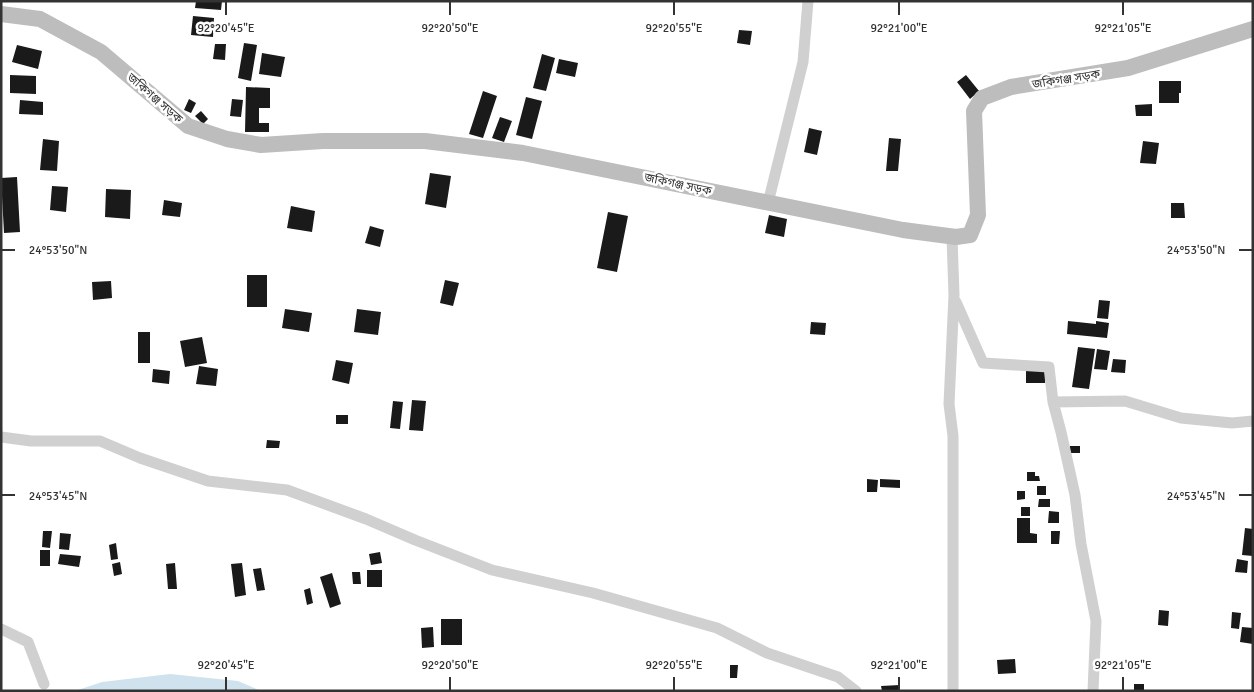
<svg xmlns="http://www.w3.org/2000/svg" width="1254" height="692" viewBox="0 0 1254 692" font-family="Signika,'Noto Sans Bengali',sans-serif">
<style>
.water{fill:#cfe2ee}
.building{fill:#1a1a1a}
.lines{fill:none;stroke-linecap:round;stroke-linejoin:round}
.minor{stroke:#d0d0d0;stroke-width:11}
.secondary{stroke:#bdbdbd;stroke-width:16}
.ticks{fill:none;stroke:#333;stroke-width:2}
.labels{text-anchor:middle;stroke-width:5;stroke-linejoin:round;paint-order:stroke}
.street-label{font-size:12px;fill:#333;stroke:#fff}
.ticks-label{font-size:12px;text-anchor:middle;fill:#333;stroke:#fff;stroke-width:5;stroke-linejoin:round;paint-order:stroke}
</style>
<rect width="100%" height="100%" fill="#fff"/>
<!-- water -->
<path class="water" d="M170 674 238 681 261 691H75L102 682Z"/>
<!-- building -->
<path class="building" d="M196 1H222L221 10 195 8Z
M193 16 214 18 213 37 191 35Z
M739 30 752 31 750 45 737 43Z
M244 43 257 45 251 81 238 78Z
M215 44H226L225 60 213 59Z
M17 45 42 51 38 69 12 62Z
M262 53 285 57 281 77 259 74Z
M542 54 555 58 546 91 533 88Z
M559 59 578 63 575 77 556 73Z
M10 75 36 76V94L10 93Z
M966 75 979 91 970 99 957 82Z
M1159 81H1181V93H1179V103H1159Z
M246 87 270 88V108H259V123H269V132H245Z
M483 91 497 96 483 138 469 134Z
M526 97 542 101 532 139 516 135Z
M189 99 196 103 191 113 184 110Z
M232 99 243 100 241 117 230 116Z
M20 100 43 102V115L19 114Z
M1152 104V116H1136L1135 105Z
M201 111 208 119 203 124 195 116Z
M500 117 512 121 504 142 492 138Z
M809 128 822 131 817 155 804 152Z
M889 138 901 139 898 171H886Z
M43 139 59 141 57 171 40 170Z
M1143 141 1159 143 1156 164 1140 163Z
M430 173 451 176 446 208 425 204Z
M17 177 20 232 4 233 1 178Z
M52 186 68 187 66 212 50 210Z
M106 189 131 190 130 219 105 217Z
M164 200 182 203 180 217 162 215Z
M1171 203H1184L1185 218H1171Z
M291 206 315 211 312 232 287 228Z
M608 212 628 216 617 272 597 268Z
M769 215 787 219 784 237 765 233Z
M370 226 384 230 380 247 365 243Z
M247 275H267V307H247Z
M445 280 459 283 453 306 440 303Z
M111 281 112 298 93 300 92 282Z
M1099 300 1110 301 1108 319 1097 318Z
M285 309 312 313 309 332 282 328Z
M357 309 381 312 378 335 354 332Z
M1068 321 1096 324V321L1109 323 1107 338 1067 334Z
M811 322 826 323 825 335 810 334Z
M138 332H150V363H138Z
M202 337 207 363 185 367 180 341Z
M1078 347 1095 349 1089 389 1072 387Z
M1097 349 1110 351 1107 370 1094 369Z
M1113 359 1126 360 1125 373 1111 372Z
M336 360 353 363 349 384 332 380Z
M199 366 218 369 216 386 196 384Z
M1026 368H1045V383H1026Z
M153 369 170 371 169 384 152 382Z
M412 400 426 401 423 431 409 430Z
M393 401 403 402 400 429 390 428Z
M336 415H348V424H336Z
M267 440 280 441 279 448H266Z
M1070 446H1080V453H1070Z
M1027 472H1035V476H1039L1040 481H1027Z
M867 479 878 480 877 492H867Z
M880 479 900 480V488L880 487Z
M1037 486H1046V495H1037Z
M1017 491H1025V499L1017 500Z
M1039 499H1050V507H1038Z
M1021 507H1030V516H1021Z
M1049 511 1059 512V523H1048Z
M1017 518H1030V533L1037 534V543H1017Z
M1245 528 1253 529V556L1242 555Z
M43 531H52L50 548 42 547Z
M1051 531H1060L1059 544H1051Z
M60 533 71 534 69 550 59 549Z
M116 543 118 559 111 560 109 545Z
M40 550H50V566H40Z
M380 552 382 563 371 565 369 554Z
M60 554 81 556 79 567 58 564Z
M1237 559 1248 561 1247 573 1235 572Z
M120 562 122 574 114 576 112 564Z
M175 563 177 589H168L166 564Z
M242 563 246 595 235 597 231 564Z
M261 568 265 590 257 591 253 569Z
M367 570H382V587H367Z
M352 572H360L361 584H353Z
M332 573 341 604 330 608 320 577Z
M310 588 313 603 307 605 304 590Z
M1159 610 1169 611 1168 626 1158 625Z
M1232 612 1241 613 1239 629 1231 628Z
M441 619H462V645H441Z
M433 627 434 647 422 648 421 628Z
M1242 627 1253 628V644L1240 642Z
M1015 659 1016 673 998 674 997 660Z
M730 665H738L737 678H730Z
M1134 684H1144V691H1134Z
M900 685V691H882L881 686Z"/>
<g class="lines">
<!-- minor -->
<path class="minor" d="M768 203 803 62 808 1
M952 237 954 295 949 404 953 436V691
M956 302 983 363 1049 367 1053 402 1125 401 1181 418 1232 423 1253 421
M1053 402 1061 432 1075 495 1081 544 1096 621 1093 691
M1 437 31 441H100L140 458 208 481 287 490 366 519 415 540 492 570 593 593 717 628 767 653 838 677 856 691
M1 629 28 642 44 684"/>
<!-- secondary -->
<path class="secondary" d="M1 14 40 19 101 52 188 126 227 139 261 145 323 141H425L523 153 903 230 956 237 970 235 978 215 974 111 982 98 1011 87 1128 68 1253 29"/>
</g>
<!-- ticks -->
<path class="ticks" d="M226 2V15M450 2V15M674 2V15M899 2V15M1123 2V15M2 250H15M1239 250H1252M2 495H15M1239 495H1252M226 677V690M450 677V690M674 677V690M899 677V690M1123 677V690"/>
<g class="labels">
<!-- street labels -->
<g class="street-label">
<text transform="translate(1066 79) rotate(-9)" y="4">জকিগঞ্জ সড়ক</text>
<text transform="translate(155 98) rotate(41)" y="4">জকিগঞ্জ সড়ক</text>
<text transform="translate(678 184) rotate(12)" y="4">জকিগঞ্জ সড়ক</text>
</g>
</g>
<g class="ticks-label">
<text x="226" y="32">92°20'45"E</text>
<text x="450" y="32">92°20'50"E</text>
<text x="674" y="32">92°20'55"E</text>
<text x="899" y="32">92°21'00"E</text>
<text x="1123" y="32">92°21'05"E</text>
<text x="58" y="254">24°53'50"N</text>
<text x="1196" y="254">24°53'50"N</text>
<text x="58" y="500">24°53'45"N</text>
<text x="1196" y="500">24°53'45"N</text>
<text x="226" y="669">92°20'45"E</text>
<text x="450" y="669">92°20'50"E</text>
<text x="674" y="669">92°20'55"E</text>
<text x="899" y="669">92°21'00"E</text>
<text x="1123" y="669">92°21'05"E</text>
</g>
<!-- border -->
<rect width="1254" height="692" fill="none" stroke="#333333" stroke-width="5"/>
</svg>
